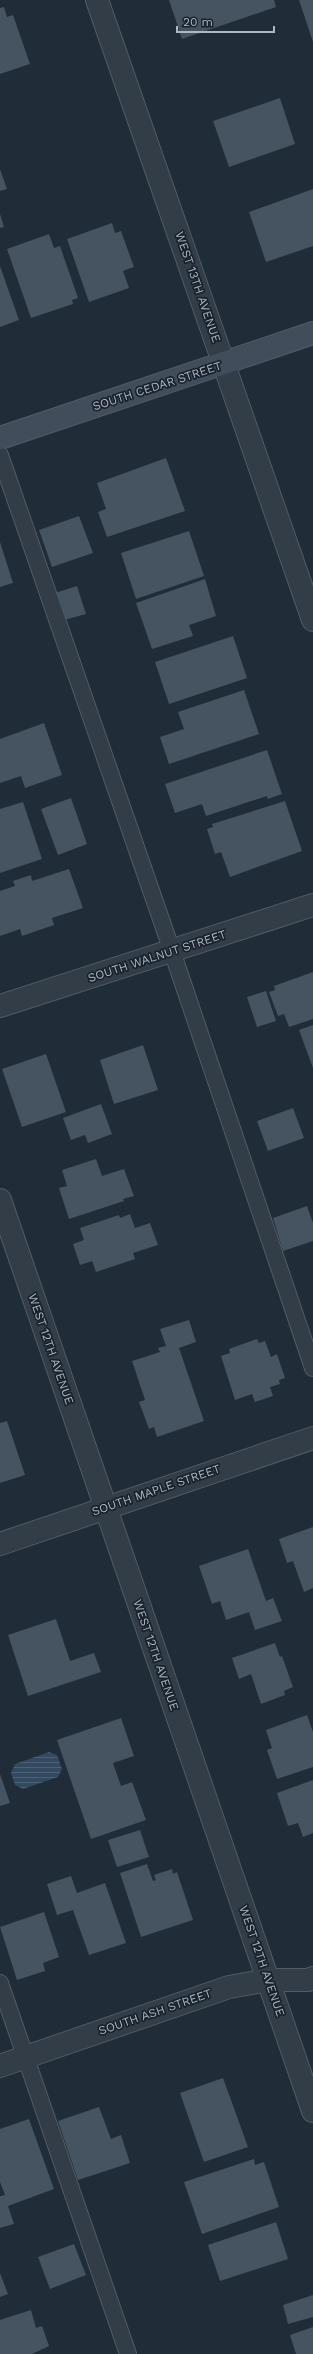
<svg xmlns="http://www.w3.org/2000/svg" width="313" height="2354" viewBox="0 0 313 2354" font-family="'Work Sans',sans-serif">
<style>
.water{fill:url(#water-rules)}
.building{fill:#465361}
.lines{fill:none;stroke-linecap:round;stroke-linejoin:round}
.service-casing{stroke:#515b65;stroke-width:18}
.minor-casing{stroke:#515b65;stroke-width:24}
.secondary-casing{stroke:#515b65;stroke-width:24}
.service{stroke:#333d47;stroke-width:16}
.minor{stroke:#333d47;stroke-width:22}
.secondary{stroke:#414d5a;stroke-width:22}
.labels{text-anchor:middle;stroke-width:3.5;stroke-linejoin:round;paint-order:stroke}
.street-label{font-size:12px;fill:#adb8c4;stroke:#19222c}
</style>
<defs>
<pattern id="water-rules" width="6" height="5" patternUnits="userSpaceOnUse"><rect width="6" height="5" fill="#33495f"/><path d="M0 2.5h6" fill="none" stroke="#4e6174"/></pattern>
</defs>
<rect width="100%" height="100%" fill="#202c37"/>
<!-- water -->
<path class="water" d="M49 1752 57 1755 62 1769 58 1777 23 1789 15 1785 11 1773 15 1764Z"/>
<!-- building -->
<path class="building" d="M169 0H274L276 7 182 39Z
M299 0H313V42Z
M4 7 7 17 13 15 30 64 0 74V8Z
M280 98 295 144 229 167 213 121Z
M0 169 7 189 0 191Z
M313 189V246L266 262 249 212Z
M0 214 4 227 0 228Z
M112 223 115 233 121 231 134 267 123 271 129 288 89 302 67 239Z
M49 234 54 248 60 246 78 298 72 300 73 304 31 318 7 249Z
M0 266 19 320 0 327Z
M166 458 185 511 107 537 98 512 106 509 97 483Z
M79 516 93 553 52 567 39 530Z
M189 531 204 576 136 599 121 553Z
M0 542 13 583 0 587Z
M205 579 216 616 189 625 193 636 152 649 136 603Z
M77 586 86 614 64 620 55 593Z
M233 636 247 678 169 704 155 662Z
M244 690 259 734 169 764 160 737 184 729 178 712Z
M44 723 62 775 25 788 21 776 0 783V739Z
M267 750 282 794 268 799 267 796 206 816 202 804 175 813 165 784Z
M71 798 87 844 58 855 41 809Z
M285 801 302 851 230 877 221 852 215 854 207 829 213 827 212 824Z
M23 802 42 859 0 873V809Z
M69 869 83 908 52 918 54 925 22 936 20 929 0 936V891L15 886 13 881 31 875 32 881Z
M313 972V1019L289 1027 284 1014 278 1016 269 992 275 990 274 986Z
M266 991 276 1021 257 1027 247 997Z
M313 1025V1068L299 1030Z
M143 1045 158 1090 114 1104 100 1060Z
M46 1054 66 1112 22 1127 2 1069Z
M101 1104 112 1134 88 1143 85 1135 71 1140 63 1118Z
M293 1108 304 1138 268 1151 257 1121Z
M96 1159 102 1176 124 1169 134 1196 123 1199 124 1201 69 1219 59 1188 67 1186 62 1170Z
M307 1206 313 1223V1241L283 1251 273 1218Z
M130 1214 135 1228 150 1223 158 1245 133 1253 135 1259 96 1272 92 1261 80 1265 73 1244 84 1240 80 1228 119 1215 120 1218Z
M189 1320 196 1342 179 1348 204 1421 157 1437 154 1427 149 1429 139 1402 145 1400 132 1361 160 1352 158 1348 166 1346 160 1329Z
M257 1339 259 1343 265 1341 271 1357 277 1354 285 1378 279 1380 280 1384 270 1387 273 1396 255 1402 252 1394 235 1400 221 1356 230 1353 229 1349Z
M7 1421 25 1475 0 1483V1423Z
M313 1527V1588L304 1592 293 1561 287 1563 279 1539Z
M248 1549 266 1601 273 1598 282 1621 255 1630 249 1612 226 1620 220 1601 212 1604 199 1566Z
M56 1619 70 1661 94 1653 101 1672 28 1696 8 1635Z
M275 1643 280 1657 282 1656 293 1687 284 1691 285 1695 261 1704 251 1674 239 1679 232 1658Z
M307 1715 313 1732V1767L277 1779 267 1750 272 1748 266 1730Z
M121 1718 134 1756 113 1763 121 1786 132 1782 146 1820 91 1839 57 1740Z
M0 1774 10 1803 0 1806Z
M313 1780V1833L303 1837 298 1823 288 1826 277 1793Z
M140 1830 149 1857 117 1867 108 1840Z
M147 1864 153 1881 156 1880 154 1875 172 1869 173 1874 177 1872 193 1920 141 1937 120 1873Z
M71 1876 77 1893 105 1883 126 1943 89 1955 73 1910 57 1915 47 1884Z
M44 1912 59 1957 43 1963 45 1971 17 1980 0 1927Z
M223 2078 248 2147 204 2162 180 2093Z
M99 2107 111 2139 121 2135 130 2163 78 2180 58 2121Z
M29 2119 54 2189 8 2206 14 2224 0 2228V2196L5 2195 0 2182V2129Z
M254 2159 255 2165 264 2162 279 2207 202 2234 184 2182Z
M276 2222 288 2259 220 2281 208 2245Z
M74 2244 86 2275 50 2289 38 2257Z
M0 2273 8 2294 0 2297Z
M313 2295V2317L288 2324 283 2305Z
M31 2310 36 2328 42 2326 49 2346 32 2354H0V2320Z
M313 2327V2354H296L290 2335Z"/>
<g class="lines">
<!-- service casing -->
<g class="service-casing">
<path id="service" d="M0 455 172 951 313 1368
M0 1983 128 2354"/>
</g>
<!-- minor casing -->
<g class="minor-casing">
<path id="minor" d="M97 0 313 620
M0 1006 313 905
M0 1200 313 2111
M0 1544 313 1438
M0 2066 229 1987 269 1980H308L313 1978"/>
</g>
<!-- secondary casing -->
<g class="secondary-casing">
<path id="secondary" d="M0 438 313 333"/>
</g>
<!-- service -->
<use href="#service" class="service"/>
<!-- minor -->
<use href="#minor" class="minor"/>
<!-- secondary -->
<use href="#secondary" class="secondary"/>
</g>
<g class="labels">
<!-- street labels -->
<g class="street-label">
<text transform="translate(198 287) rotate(71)" y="4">WEST 13TH AVENUE</text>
<text transform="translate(157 386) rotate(-18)" y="4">SOUTH CEDAR STREET</text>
<text transform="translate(157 956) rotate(-18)" y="4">SOUTH WALNUT STREET</text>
<text transform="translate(51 1349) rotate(71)" y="4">WEST 12TH AVENUE</text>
<text transform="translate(156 1490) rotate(-19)" y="4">SOUTH MAPLE STREET</text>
<text transform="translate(156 1655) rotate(71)" y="4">WEST 12TH AVENUE</text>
<text transform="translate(262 1961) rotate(71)" y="4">WEST 12TH AVENUE</text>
<text transform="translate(155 2012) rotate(-19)" y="4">SOUTH ASH STREET</text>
</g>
</g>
<!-- scale -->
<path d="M177 26v6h97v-6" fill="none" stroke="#adb8c4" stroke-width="2"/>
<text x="183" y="26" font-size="12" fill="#adb8c4" stroke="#19222c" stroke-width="3" paint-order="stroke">20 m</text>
</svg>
